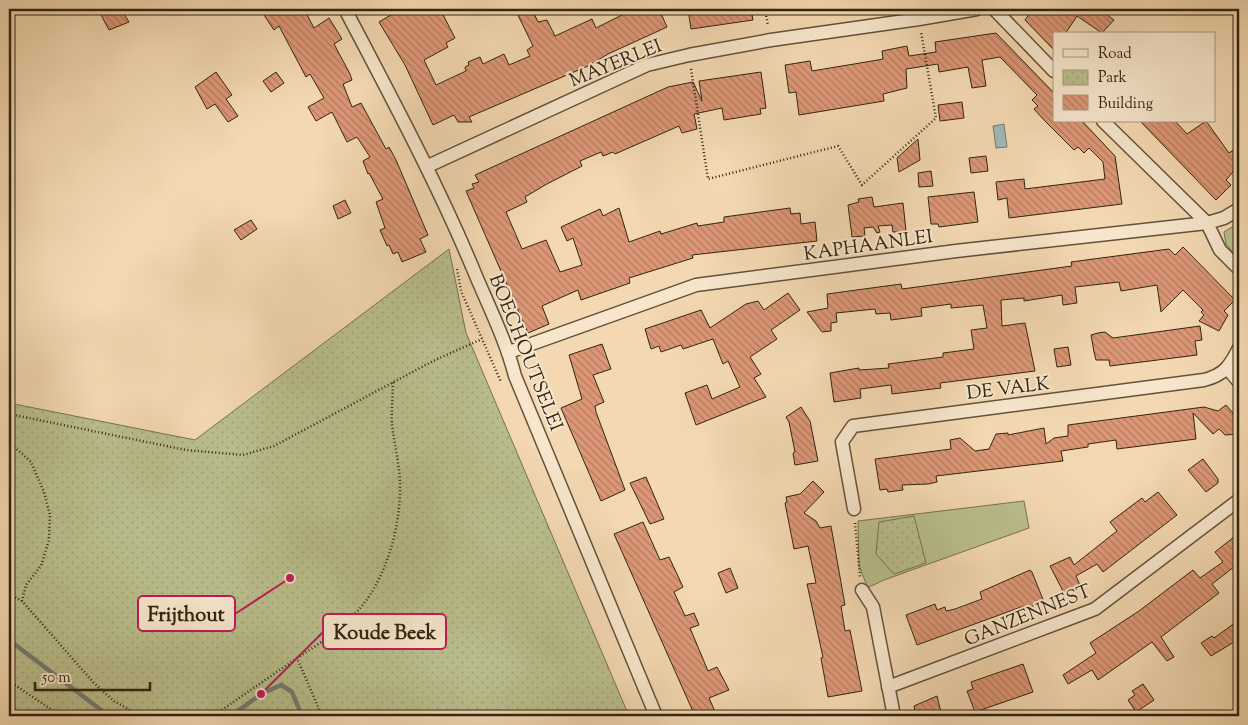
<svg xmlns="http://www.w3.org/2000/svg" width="1248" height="725" viewBox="0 0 1248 725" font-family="'Sorts Mill Goudy',serif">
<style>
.green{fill:#babf8d;stroke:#767250}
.park{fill:url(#park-dots);stroke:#767250}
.water{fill:#a0b8b6;stroke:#747d75}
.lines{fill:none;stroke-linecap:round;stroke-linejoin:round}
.stream{stroke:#747d75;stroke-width:4.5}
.building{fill:url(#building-back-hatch);stroke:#312513}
.street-casing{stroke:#62523a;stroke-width:15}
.path{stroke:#312513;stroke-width:2.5;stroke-dasharray:1 2.5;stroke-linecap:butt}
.street{stroke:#f7e6cc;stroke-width:12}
.labels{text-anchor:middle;stroke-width:4;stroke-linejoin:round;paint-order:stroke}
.street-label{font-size:19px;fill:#312513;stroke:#f7e6cc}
.leader{fill:none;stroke:#c2185b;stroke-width:2}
.callout-dot{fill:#c2185b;stroke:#f7e6cc;stroke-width:2}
.callout{fill:#f7e6cc;stroke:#c2185b;stroke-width:2}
.callout-label{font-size:20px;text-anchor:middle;font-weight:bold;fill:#312513}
</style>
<defs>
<pattern id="park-dots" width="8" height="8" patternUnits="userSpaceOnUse" patternTransform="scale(1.25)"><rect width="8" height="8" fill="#babf8d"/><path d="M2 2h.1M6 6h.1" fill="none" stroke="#a0a479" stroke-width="1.8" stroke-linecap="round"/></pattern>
<pattern id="building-back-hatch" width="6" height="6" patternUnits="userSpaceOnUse" patternTransform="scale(1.25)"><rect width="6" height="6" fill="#dd9776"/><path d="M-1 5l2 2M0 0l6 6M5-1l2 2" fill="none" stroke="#b47b60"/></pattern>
</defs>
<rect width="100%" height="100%" fill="#f3d8b1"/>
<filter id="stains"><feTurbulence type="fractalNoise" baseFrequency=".004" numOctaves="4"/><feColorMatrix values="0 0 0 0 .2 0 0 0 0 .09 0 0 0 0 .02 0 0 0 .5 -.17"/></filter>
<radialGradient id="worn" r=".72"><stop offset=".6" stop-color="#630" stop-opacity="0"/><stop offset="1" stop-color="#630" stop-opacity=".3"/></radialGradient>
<!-- green -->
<path class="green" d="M1239 223V260L1226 244 1224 232Z
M1024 501 1029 528 884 580 869 587 867 586 859 566 858 521Z"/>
<!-- park -->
<path class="park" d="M449 249 466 333 629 716H9V403L195 440Z
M914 516 926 563 894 574 876 554 879 522Z"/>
<!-- water -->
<path class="water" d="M1004 124 1007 147 996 148 993 126Z"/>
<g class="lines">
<!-- stream -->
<path class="stream" d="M9 640 109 716
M231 716 261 694 281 685 292 692 302 716"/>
</g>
<!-- building -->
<path class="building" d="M108 9H121L129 22 109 30 100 13Z
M260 9H304L314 28 329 18 342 39 334 44 350 74 352 80 343 84 352 107 361 103 386 149 389 147 396 160 428 235 420 239 426 252 402 262 398 252 393 254 389 245 387 246 380 230 385 228 376 202 383 199 369 173 368 174 363 161 370 157 357 137 347 142 332 112 316 121 308 107 324 98 310 74 306 77 279 26 274 30Z
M401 9H440L455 38 446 43 448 47 424 60 436 85 466 71 465 67 469 65 468 62 480 57 483 64 504 54 509 65 530 56 527 50 533 46 515 9H532L538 22 547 20 555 36 592 19 596 28 622 15 619 9H659L667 27 608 54 588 66 469 117 472 122H458L454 115 433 125 405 65 379 22Z
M688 9H751L753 20 691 29Z
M1033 9H1099L1114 20 1102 33 1077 16 1065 34H1054V50L1025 20Z
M996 33 1054 93V121H1082L1115 156 1122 204 1009 218 1007 198 998 200 996 182 1024 179 1025 189 1105 179 1103 162 1089 148 1084 153 1078 147 1074 150 1045 121 1034 109 1038 106 1032 100 1037 95 1000 57 982 60 986 86 972 88 968 67 939 72 938 64 906 69 907 88 883 94 884 101 799 115 796 92 789 93 785 65 810 61 812 71 872 61 883 59 882 51 907 46 909 56 936 52 935 42Z
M216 72 232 95 226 99 238 116 228 122 215 104 207 109 195 87Z
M276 72 284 83 271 92 263 81Z
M761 72 766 108 760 109 761 114 724 120 722 108 694 114 697 129 682 133 679 126 615 154 613 152 603 156 601 152 580 161 582 166 545 185 525 197 527 202 506 212 522 249 546 240 560 272 582 265 573 238 567 241 561 227 600 209 603 216 619 208 629 242 660 231 661 234 697 223 698 226 724 222V217L790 208 791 214 800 213 801 224 815 222 817 241 692 255 693 258 629 278 630 283 581 300 578 290 542 306 549 324 528 333 466 191 474 188 472 184 479 182 475 175 668 87 693 82 702 101 699 81Z
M962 102 964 118 940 121 938 105Z
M1140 121H1175L1187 134 1206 121 1229 153 1239 146V165L1226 180 1231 185 1216 200Z
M918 139 920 160 899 172 897 158Z
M986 156 988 171 971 173 969 158Z
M931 171 933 186 919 187 918 173Z
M974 192 978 222 939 227 938 224H931L928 197Z
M872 197 874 207 903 203 906 231 893 232 892 225 878 226 880 232 877 233 873 227 864 228 865 236 852 237 848 205 859 202 858 199Z
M345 200 351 213 338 219 333 206Z
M251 220 257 229 241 240 234 230Z
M1183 247 1235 300 1224 311 1228 315 1219 331 1199 321 1204 315 1201 312 1203 310 1183 290 1161 312 1157 285 1121 291 1119 282 1075 287 1077 303 1063 305 1062 295 1024 301V298L1001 300 1002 326 1025 323 1035 371 940 383 941 388 892 394 891 385 860 389 861 398 834 402 830 373 859 368V370L889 368 888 364 943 357V353L974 349 971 330 987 328 983 305 951 308V304L921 308 922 316 891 320 890 313 876 314 875 309 836 313 837 322 831 323V331L822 332 807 312 828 308 827 294 901 284 902 289 1072 266 1071 262 1169 249 1175 255Z
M788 293 800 310 771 330 777 339 750 357 761 374 754 378 766 397 696 425 685 393 707 385 712 399 740 387 728 361 723 364 713 339 683 349 681 345 661 352 659 346 651 349 645 329 701 310 710 328 746 304 758 301 764 310Z
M1200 326 1202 340 1195 341 1197 355 1110 366 1109 360H1096L1094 352 1091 335 1098 333 1105 332 1113 338Z
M602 344 611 369 593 375 604 402 595 406 596 412 625 490 601 501 561 408 582 399 569 355Z
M1068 347 1071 365 1057 367 1054 349Z
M1226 405 1239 420V434L1225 435 1219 429 1213 434 1193 413 1196 439 1117 449 1116 440 1088 444V447L1061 451 1063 461 936 476 937 482 928 484 902 485 903 490 888 492 887 489 880 490 875 459 951 449 950 440 960 438 975 451 989 449 996 434 1008 433V435L1044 428 1046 444 1054 438 1068 436V425L1204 407 1218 411Z
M801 407 810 421 818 461 795 465 793 453 795 452 789 422 786 417Z
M1203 459 1218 479V483L1206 492 1188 470Z
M646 477 664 519 650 524 630 483Z
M813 481 824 492 804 513 816 521 820 528 831 526 845 605 841 606 845 631 850 630 862 691 828 697 821 658 823 657 807 584 816 583 808 546 794 549 785 503 787 502 786 497 800 494Z
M1158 492 1177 515 1103 572 1097 564 1076 576 1080 585 1064 593 1050 566 1070 557 1074 565 1117 531 1110 522 1142 498 1145 502Z
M643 522 660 560 669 557 683 587 674 592 685 616 694 613 699 625 690 628 708 671 717 667 729 690 709 698 717 716H695L614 534Z
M1239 533V563L1212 584 1219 593 1161 637 1174 657 1167 661 1152 642 1098 680 1092 670 1068 684 1063 675 1096 653 1090 643 1139 611 1193 570 1200 578 1223 562 1215 552Z
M730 568 738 588 726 593 718 573Z
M1030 570 1032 572 1044 602 1025 609 1024 606 917 645 906 615 935 604 937 610 945 607 946 611 955 609 982 599 980 592Z
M1239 620V639L1211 656 1201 643 1212 636 1214 638Z
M1023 664 1033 692 975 712 967 691 973 689 971 682Z
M1143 684 1154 700 1136 712 1128 700 1135 695 1132 691Z
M937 696 942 716H916L914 706Z"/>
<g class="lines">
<!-- street casing -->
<g class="street-casing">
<path id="street" d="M345 9C391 97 438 184 476 276 490 309 506 341 515 376L656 716
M994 9 1054 71
M1103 121 1207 223 1220 250 1239 269
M428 166 647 65 689 55 771 40 919 19 977 9
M509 352 696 285 956 251 1207 223 1224 218 1239 209
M1228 369 1239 382
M854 509 842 442 853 426 1204 380C1224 375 1230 366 1239 348
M862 590 873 607 894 716
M888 687 1095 609 1239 500"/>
</g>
<!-- path -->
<path class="path" d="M765 9 768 26
M691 69 708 179 838 146 862 185 936 118 921 32
M457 269 461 291 501 382
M9 414 186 450 243 455 274 446 433 361 482 339
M9 442 31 462 44 492 50 515 49 540 41 566 26 585 22 601 94 683 114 701 140 716
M855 523 860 577
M9 594 22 601
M9 681 61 716
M213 716 297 658
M322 716 297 658C325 640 356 620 373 590 392 558 401 517 400 481 399 462 394 443 392 424 391 410 393 396 393 382"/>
<!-- street -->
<use href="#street" class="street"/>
</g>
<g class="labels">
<!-- street labels -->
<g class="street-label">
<text transform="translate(615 62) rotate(-22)" y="7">MAYERLEI</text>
<text transform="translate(868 244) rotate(-8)" y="7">KAPHAANLEI</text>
<text transform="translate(527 352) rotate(68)" y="7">BOECHOUTSELEI</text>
<text transform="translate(1008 387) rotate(-7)" y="7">DE VALK</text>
<text transform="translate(1027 614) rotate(-22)" y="7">GANZENNEST</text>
</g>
</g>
<!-- callouts -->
<path class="leader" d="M290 578L235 614M261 694L323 632"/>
<g class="callout-dot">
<circle cx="290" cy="578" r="5"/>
<circle cx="261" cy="694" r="5"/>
</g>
<g class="callout">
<rect x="138" y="596" width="97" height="35" rx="5"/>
<rect x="323" y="614" width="123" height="35" rx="5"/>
</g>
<g class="callout-label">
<text x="186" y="621">Frijthout</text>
<text x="385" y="639">Koude Beek</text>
</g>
<!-- margin -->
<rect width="1248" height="725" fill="none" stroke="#f3d8b1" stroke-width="30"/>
<rect x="10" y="10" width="1228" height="705" fill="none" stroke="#312513" stroke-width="2.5"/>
<rect x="15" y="15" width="1218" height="695" fill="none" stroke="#312513"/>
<!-- legend -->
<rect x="1053" y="32" width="162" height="90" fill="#f7e6cc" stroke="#a89982"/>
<rect x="1063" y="49" width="25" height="8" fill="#f7e6cc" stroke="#a89982"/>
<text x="1098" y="58" font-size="15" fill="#312513">Road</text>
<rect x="1063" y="70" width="25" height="15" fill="url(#park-dots)" stroke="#a89982"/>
<text x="1098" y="82" font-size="15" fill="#312513">Park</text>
<rect x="1063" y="95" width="25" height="15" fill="url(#building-back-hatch)" stroke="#a89982"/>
<text x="1098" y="108" font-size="15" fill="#312513">Building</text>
<!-- scale -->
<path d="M35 682v8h115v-8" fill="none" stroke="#312513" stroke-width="2.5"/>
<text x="42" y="682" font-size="15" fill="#312513" stroke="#f7e6cc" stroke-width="4" paint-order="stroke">50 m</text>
<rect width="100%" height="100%" filter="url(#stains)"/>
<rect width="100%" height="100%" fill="url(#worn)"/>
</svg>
